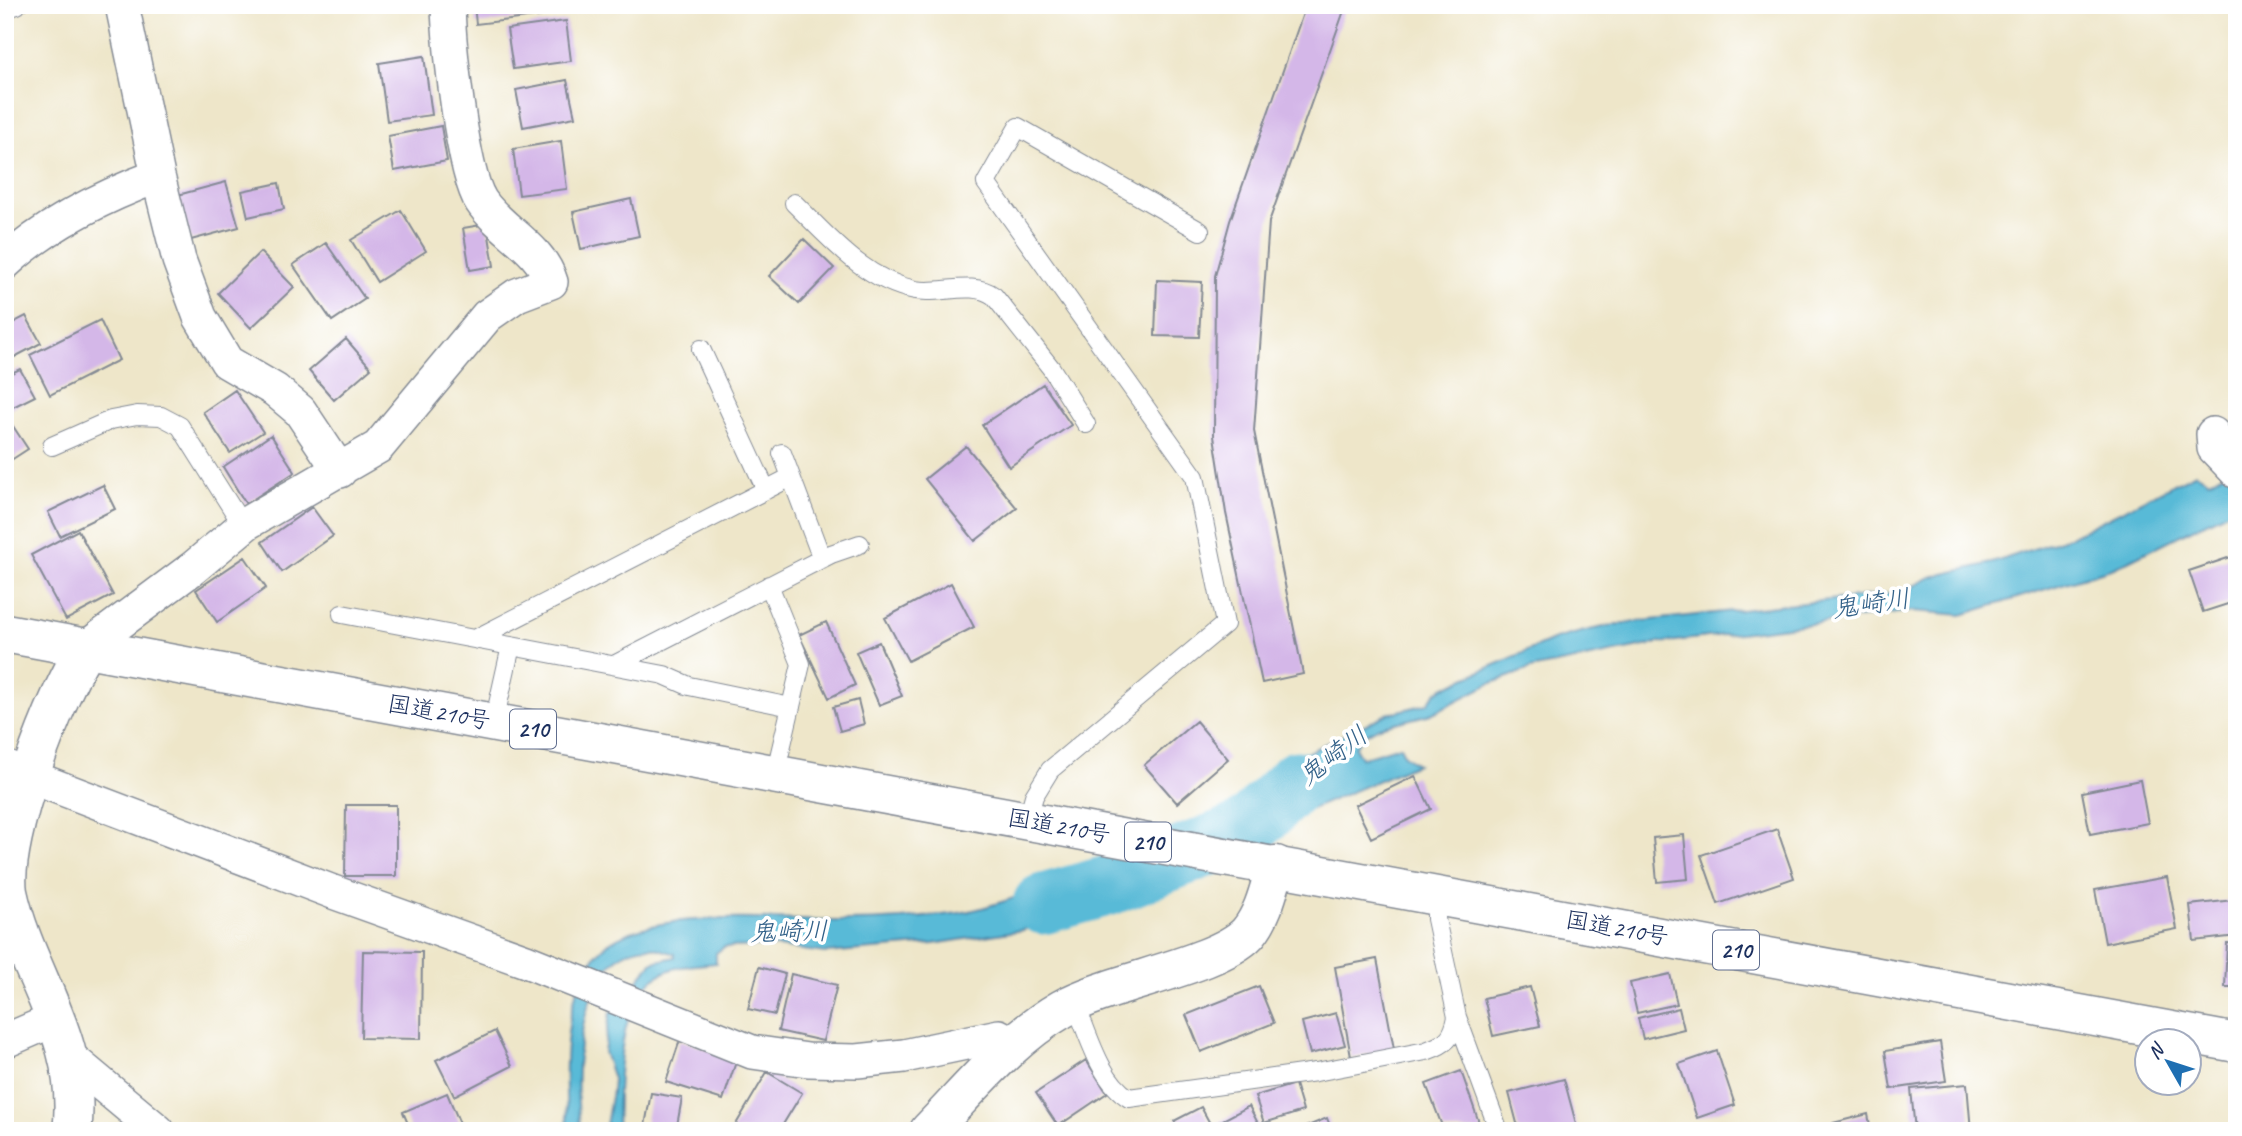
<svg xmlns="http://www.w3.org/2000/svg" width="2242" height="1136" viewBox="0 0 2242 1136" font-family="Caveat,'Klee One',sans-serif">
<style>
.water{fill:#59bad7;stroke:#3a749a;stroke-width:2}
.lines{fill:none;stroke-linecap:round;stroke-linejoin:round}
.river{stroke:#59bad7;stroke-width:61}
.building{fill:#d4b7e8}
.lane-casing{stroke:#848a94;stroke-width:20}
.street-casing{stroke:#848a94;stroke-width:36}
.secondary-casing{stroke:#848a94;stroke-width:41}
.highway-casing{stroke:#848a94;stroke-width:41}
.lane{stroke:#fff;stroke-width:18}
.street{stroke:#fff;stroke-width:33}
.secondary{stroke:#fff;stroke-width:38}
.highway{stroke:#fff;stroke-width:38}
.labels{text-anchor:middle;stroke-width:7;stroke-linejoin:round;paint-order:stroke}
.shield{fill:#fff;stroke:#5f6d8e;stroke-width:2}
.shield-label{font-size:23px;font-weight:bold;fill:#1b2f5e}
.street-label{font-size:24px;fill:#1b2f5e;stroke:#fff}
.water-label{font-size:26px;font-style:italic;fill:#316088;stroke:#fff}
</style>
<rect width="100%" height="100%" fill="#fff"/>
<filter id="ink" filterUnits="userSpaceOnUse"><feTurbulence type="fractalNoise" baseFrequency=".0143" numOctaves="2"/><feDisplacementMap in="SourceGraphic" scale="14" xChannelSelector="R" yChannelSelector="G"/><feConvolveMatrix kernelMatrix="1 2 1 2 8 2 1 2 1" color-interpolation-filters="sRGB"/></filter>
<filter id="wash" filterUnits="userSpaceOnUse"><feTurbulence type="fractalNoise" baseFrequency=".00686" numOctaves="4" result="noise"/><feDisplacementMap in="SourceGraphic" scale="28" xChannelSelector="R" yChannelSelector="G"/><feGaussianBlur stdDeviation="1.57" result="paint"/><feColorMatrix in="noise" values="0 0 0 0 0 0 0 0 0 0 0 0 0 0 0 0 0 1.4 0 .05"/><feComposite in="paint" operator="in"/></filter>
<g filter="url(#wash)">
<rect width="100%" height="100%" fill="#eee6c9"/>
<!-- water -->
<path class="water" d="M2237 467V507L2114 568 1962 615 1913 611 1660 643 1530 669 1489 684 1431 714 1379 727 1363 736 1355 747 1361 758 1400 746 1404 755 1417 764 1297 815 1265 841 1184 824 1222 814 1238 805 1300 756 1387 714 1427 704 1436 692 1449 685 1555 639 1589 630 1625 623 1902 592 1931 577 1992 563 2072 536 2196 473 2209 481Z
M1085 872 1159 886 1120 908 1057 916 1023 930 933 944 826 953 771 946 724 947 716 953V963C700 965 682 965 667 971 614 993 619 1084 617 1131H605L612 1091 613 1079 604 1052 610 1014 653 962 675 957V954C667 952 656 947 649 947 576 949 572 1080 581 1131H568C564 1079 560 986 603 948 651 905 785 922 847 921 884 921 922 918 959 913 994 908 1049 884 1085 872Z"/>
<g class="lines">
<!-- river -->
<path class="river" d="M1043 904 1107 886 1245 831 1297 781"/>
</g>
<g id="blocks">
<!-- building -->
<path class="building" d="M474 5H541L543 16 476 24Z
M1306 5H1346L1269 222 1254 431 1303 674 1262 683 1226 513 1214 436 1215 276 1230 221Z
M566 21 571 61 513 69 507 29Z
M424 56 432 115 387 121 379 63Z
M567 80 575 117 523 127 516 90Z
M441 126 447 161 394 171 388 136Z
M561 141 567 189 519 195 513 149Z
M226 182 239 227 191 240 178 195Z
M279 183 284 209 248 217 242 191Z
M631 199 639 236 581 249 573 212Z
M401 210 426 251 377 282 351 240Z
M487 224 494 266 470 270 463 228Z
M804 239 834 268 799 304 769 276Z
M326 243 365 299 332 321 293 265Z
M260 252 294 287 251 328 218 293Z
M1157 280 1202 282 1199 337 1155 336Z
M26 316 41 343 5 362V327Z
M100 320 119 360 50 395 30 355Z
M346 339 371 368 334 400 309 371Z
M20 369 35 396 5 411V376Z
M1043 384 1071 425 1009 467 982 425Z
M235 390 263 432 230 453 203 412Z
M5 414 28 449 5 464Z
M271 435 295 472 246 504 223 467Z
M966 446 1017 508 975 541 925 479Z
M103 485 115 509 60 536 48 512Z
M312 507 333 536 282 572 262 542Z
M78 530 113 595 66 620 31 555Z
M2237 555V601L2203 612 2189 571Z
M245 557 266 588 217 622 196 590Z
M951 583 974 627 908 661 885 618Z
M826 622 855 685 829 698 799 635Z
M879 642 902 696 879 705 856 652Z
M858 700 864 724 840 731 833 707Z
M1196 721 1228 759 1177 803 1144 765Z
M1415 776 1431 809 1371 838 1355 805Z
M2140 780 2148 823 2090 834 2082 792Z
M346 805H396V876H345Z
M1777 829 1794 878 1718 904 1701 855Z
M1684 835 1688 879 1657 882 1653 838Z
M2167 877 2177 929 2105 943 2095 890Z
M2233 900 2237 936 2194 941 2190 905Z
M2227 943 2237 944V987H2225Z
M363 951 422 952 421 1039 361 1038Z
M1377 959 1394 1049 1351 1057 1335 967Z
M759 967 785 974 775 1015 748 1009Z
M791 974 837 985 823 1041 778 1031Z
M1670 974 1677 1004 1637 1013 1630 983Z
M1259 986 1274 1023 1201 1052 1186 1015Z
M1530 987 1540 1026 1493 1036 1484 998Z
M1679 1008 1684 1029 1643 1039 1638 1018Z
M1336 1013 1345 1045 1310 1054 1302 1022Z
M495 1031 512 1066 454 1096 436 1060Z
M680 1040 737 1059 723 1100 666 1082Z
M1940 1042 1946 1081 1891 1089 1885 1051Z
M1717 1051 1735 1105 1697 1118 1679 1064Z
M1086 1060 1107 1093 1058 1126 1036 1093Z
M1461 1071 1482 1131H1444L1426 1084Z
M767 1072 802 1093 779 1131H732Z
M1564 1079 1578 1131H1519L1509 1093Z
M1295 1084 1303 1111 1264 1123 1255 1096Z
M1967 1084 1971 1131H1915L1911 1089Z
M447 1093 463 1131H411L403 1112Z
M651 1093 682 1098 676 1131H644Z
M1249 1106 1262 1131H1223L1219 1122Z
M1201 1107 1214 1131H1180L1174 1121Z
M1868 1114 1871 1131H1835L1833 1123Z
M1327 1118 1332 1131H1296Z"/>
</g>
</g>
<g filter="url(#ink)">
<use href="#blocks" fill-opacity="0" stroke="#848a94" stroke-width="2"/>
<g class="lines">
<!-- lane casing -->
<g class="lane-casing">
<path id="lane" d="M5 9 17 5
M794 203C829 237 864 280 915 290 940 295 972 280 994 296L1051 368 1086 424
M701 349 766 490
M52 446 111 420 137 415 161 416 180 426 243 526
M782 453 822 559
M769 585 801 664 775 774
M342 614 664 675 689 686 791 707
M475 639 791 477
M614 665 831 554 860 544
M494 722 511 646
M1027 821 1034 796 1050 770 1225 624 1195 477 986 183 1018 127 1200 231
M1075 1003C1088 1033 1100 1081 1129 1098L1316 1072 1426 1051C1446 1044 1453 1038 1457 1017L1436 919V895
M1457 1017 1499 1131"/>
</g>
<!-- street casing -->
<g class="street-casing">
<path id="street" d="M122 5 158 176 179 260 200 317 227 362 275 390 300 411 340 471
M5 263C48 223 104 196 158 176
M2213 434 2214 448 2237 472
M87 647 193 568 247 523 378 447 487 316 517 295 551 282C541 247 500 230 481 201 462 172 449 44 448 5
M5 767 333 892 526 961 752 1052 808 1060 857 1061 904 1056 999 1036 1013 1046
M5 1041 56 1019
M68 1056 158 1131"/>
</g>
<!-- secondary casing -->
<g class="secondary-casing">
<path id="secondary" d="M72 1131C84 1038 26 976 8 892 0 839 56 692 87 647
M929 1131C971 1088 1010 1039 1062 1009 1109 982 1217 966 1248 933 1264 914 1269 888 1276 865"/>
</g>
<!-- highway casing -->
<g class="highway-casing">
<path id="highway" d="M5 633 2237 1043"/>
</g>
<!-- lane -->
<use href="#lane" class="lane"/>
<!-- street -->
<use href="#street" class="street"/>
<!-- secondary -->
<use href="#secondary" class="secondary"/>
<!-- highway -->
<use href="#highway" class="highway"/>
</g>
</g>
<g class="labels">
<!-- shield labels -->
<g class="shield">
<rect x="510" y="709.5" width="46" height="39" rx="5"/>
<rect x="1125" y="822.5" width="46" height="39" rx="5"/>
<rect x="1713" y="930.5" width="46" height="39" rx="5"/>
</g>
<g class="shield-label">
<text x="533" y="737">210</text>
<text x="1148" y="850">210</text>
<text x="1736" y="958">210</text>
</g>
<!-- street labels -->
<g class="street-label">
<text transform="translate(439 712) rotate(10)" y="8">国道210号</text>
<text transform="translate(1059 826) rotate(10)" y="8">国道210号</text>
<text transform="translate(1617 928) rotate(10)" y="8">国道210号</text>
</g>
<!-- water labels -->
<g class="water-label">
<text transform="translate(1871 603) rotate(-8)" y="9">鬼崎川</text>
<text transform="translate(1333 755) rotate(-37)" y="9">鬼崎川</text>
<text transform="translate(789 931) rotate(-1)" y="9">鬼崎川</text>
</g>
</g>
<!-- margin -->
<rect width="2242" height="1136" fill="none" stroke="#fff" stroke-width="28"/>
<!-- north arrow -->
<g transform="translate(2168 1062) rotate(309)"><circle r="33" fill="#ffffff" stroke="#a4acbf" stroke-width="2"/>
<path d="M0-5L12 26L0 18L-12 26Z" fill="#1f6fb2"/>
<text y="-10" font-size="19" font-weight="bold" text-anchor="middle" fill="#1b2f5e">N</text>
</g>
</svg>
